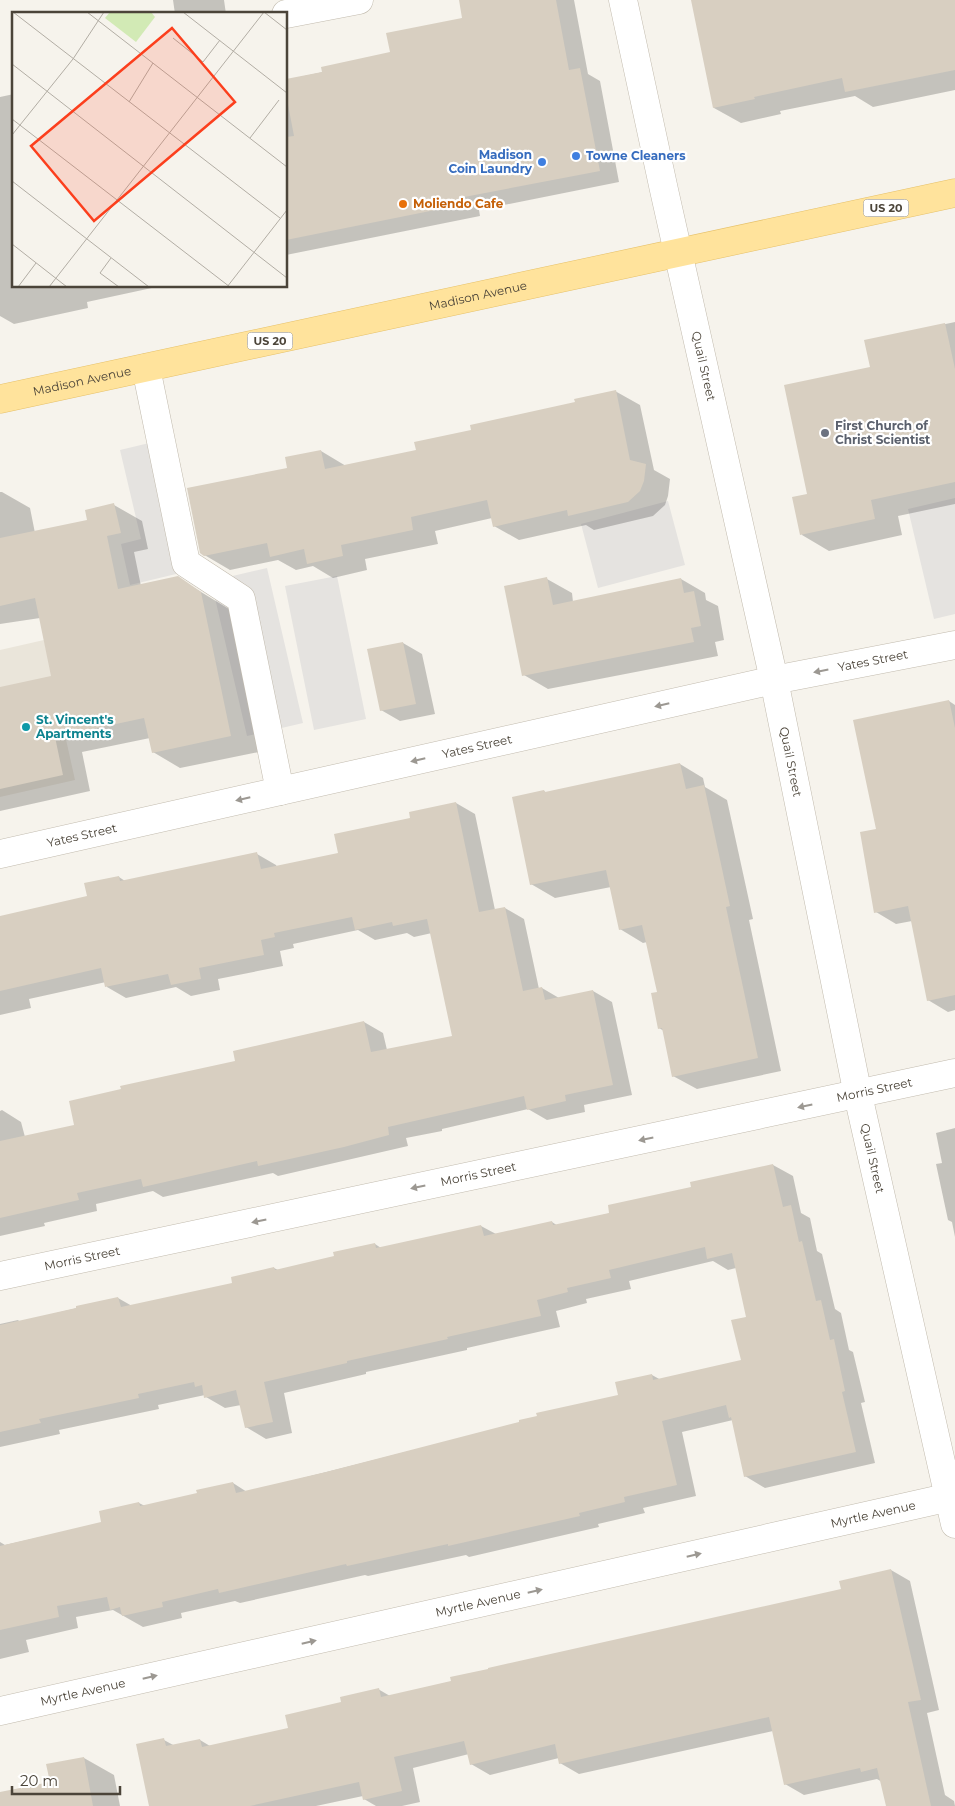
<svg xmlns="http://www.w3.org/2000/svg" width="955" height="1806" viewBox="0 0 955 1806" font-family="Montserrat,sans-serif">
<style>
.residential{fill:#eae5da}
.parking{fill:#e5e3e0}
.shadow{fill:#0003}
.building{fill:#d8cfc1}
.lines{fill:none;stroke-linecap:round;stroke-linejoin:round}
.minor-casing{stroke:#c2bbae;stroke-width:29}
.major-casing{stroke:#e6c16a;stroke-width:29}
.minor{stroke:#fff;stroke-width:28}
.major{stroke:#ffe39c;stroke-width:28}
.oneway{fill:#9c9892}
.shop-dot{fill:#3f7fe0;stroke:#fff;stroke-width:2}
.food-dot{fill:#e8710a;stroke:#fff;stroke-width:2}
.worship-dot{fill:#6b7280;stroke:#fff;stroke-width:2}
.culture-dot{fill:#0f9aa8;stroke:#fff;stroke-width:2}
.labels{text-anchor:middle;stroke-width:4.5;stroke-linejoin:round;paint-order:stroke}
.shield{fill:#fff;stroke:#817c74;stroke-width:1}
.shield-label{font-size:11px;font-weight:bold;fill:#4b4439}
.shop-label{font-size:12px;font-weight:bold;fill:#366cbe;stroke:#fff;text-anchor:end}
.food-label{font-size:12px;font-weight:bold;fill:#c56008;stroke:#fff;text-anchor:start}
.street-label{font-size:12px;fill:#4b4439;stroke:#fff}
.worship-label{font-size:12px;font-weight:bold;fill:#5b616d;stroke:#fff;text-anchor:start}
.culture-label{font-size:12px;font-weight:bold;fill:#0d838f;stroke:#fff;text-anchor:start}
.inset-road{fill:none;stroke:#b2ada4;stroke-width:1}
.view{fill:#fc3f1d;fill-opacity:0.15;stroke:#fc3f1d;stroke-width:2.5}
.inset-edge{fill:none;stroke:#4b4439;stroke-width:2.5}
</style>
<rect width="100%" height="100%" fill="#f6f3ec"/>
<!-- residential -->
<path class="residential" d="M44 640 75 780 0 797V650Z"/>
<!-- parking -->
<path class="parking" d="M166 439 197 569 130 585 121 544 141 539 120 450Z
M955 498V614L934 619 908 509Z
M668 501 685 565 598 588 581 524Z
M267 568 303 723 247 736 211 581Z
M337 576 366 719 314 730 285 586Z"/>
<!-- shadow -->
<path class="shadow" d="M173 0H224L226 14H175Z
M470 0H574L588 74 600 81 619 182 479 210 480 216 286 255V80L323 72 454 36Z
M693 0H955V90L873 107 855 96 780 111 781 114 741 123 714 108Z
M14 94V286H161L87 302 88 308 14 324 0 316V97Z
M955 322V504L898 516 902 535 829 551 802 535 808 495 872 368 866 341Z
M615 391 640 405 654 470 670 479 668 496 665 505 653 516 594 530 586 525 519 540 494 526 492 518 435 531 438 544 365 559 367 570 333 578 313 566 296 570 278 560 230 570 201 553 289 469 321 451 346 466 417 451 473 431 576 403Z
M0 492H2L30 508 35 533 89 521 114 505 142 521 148 549 134 552 141 586 178 578 229 609 259 752 180 768 153 752 150 738 82 752 90 791 0 811V688L52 677 40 618 0 624Z
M547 579 572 593 573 602 681 579 705 593 706 600 718 606 724 640 715 642 718 656 548 689 524 675Z
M403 643 422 654 435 714 400 721 381 710Z
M949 701 955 705V1010L948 1012 928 1000 912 921 896 924 876 912 878 830Z
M680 764 703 778 705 787 727 800 753 919 749 920 781 1071 697 1089 673 1076 664 1031 659 1028 658 993 647 942 643 943 620 929 611 887 555 898 531 884 544 791 547 793Z
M456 803 475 814 495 910 505 908 524 919 539 989 542 988 559 998 593 991 612 1002 632 1095 584 1105 585 1112 547 1120 528 1109 442 1129V1131L406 1138 408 1146 278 1176 273 1173 163 1197 153 1191 96 1204 97 1211 44 1223 45 1226 0 1236V1111L2 1110 21 1122 25 1137 76 1126 236 1062 364 1022 383 1033 387 1050 453 1037 432 933 414 937 407 933 375 940 358 930 293 944 294 948 280 951 283 966 218 979 220 990 191 996 176 987 126 998 107 987 106 982 29 999 31 1008 0 1015V917L88 897 119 877 125 881 257 854 276 865 277 867 340 854 412 819Z
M955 1128V1237L952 1222 948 1220 936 1164 942 1163 936 1133Z
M773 1165 793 1176 801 1213 810 1218 817 1251 822 1254 835 1309 841 1313 849 1350 853 1352 865 1402 861 1403 875 1463 765 1488 745 1476 733 1420 682 1432 696 1496 643 1508 645 1513 598 1524 599 1527 469 1557 466 1555 368 1576 365 1575 240 1603 235 1601 181 1613 182 1618 143 1627 113 1610 76 1617 78 1628 26 1640 29 1652 0 1659V1542L5 1545 103 1523 139 1503 145 1506 198 1494 233 1483 247 1492 521 1423 619 1396 652 1375 661 1380 742 1361 747 1318 736 1268 728 1270 713 1261 629 1281 631 1289 586 1299 587 1303 556 1311 560 1327 467 1348V1350L366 1372V1374L284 1393 292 1433 266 1439 246 1427 241 1405 225 1408 206 1397 205 1395 158 1405 159 1409 59 1430 60 1434 0 1447V1324L18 1320 20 1322 118 1298 132 1306 234 1284 274 1268 278 1270 335 1257 375 1244 381 1248 481 1226 496 1234 552 1222 558 1226 611 1213Z
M891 1570 910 1581 939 1710 927 1713 945 1795 954 1801 955 1806H887L882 1782 877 1779 804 1795 785 1784 773 1731 579 1774 560 1763 559 1758 490 1775 471 1764 469 1754 413 1768 420 1802 402 1806H376L364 1799 363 1796 316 1806H150L164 1740 175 1746 200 1740 210 1746 289 1729 343 1703 378 1689 390 1696 842 1590Z
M84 1758 114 1775 120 1806H0V1793L51 1783Z"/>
<!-- building -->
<path class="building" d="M459 0H556L569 70 580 68 600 171 459 198 460 205 286 240V137L294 136 286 94V79L322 72 321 67 390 52 386 33 462 18Z
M691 0H955V70L845 92 842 78 754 97 755 99 713 108Z
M945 323 955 369V482L871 500 875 519 800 535 792 497 807 494 784 385 870 367 864 340Z
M616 390 630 460 646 464 644 481 640 491 628 502 568 516 567 510 493 527 487 500 411 517 413 530 341 545 343 556 307 564 304 549 270 557 267 543 204 556 200 553 187 488 287 468 285 457 321 450 325 469 416 450 414 442 471 430 470 425 575 402 574 399Z
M114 503 121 533 107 536 118 589 178 576 201 592 231 736 152 753 144 718 55 737 63 775 0 789V687L51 676 35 598 0 606V538L87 520 85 510Z
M547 577 553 605 681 578 684 593 694 591 701 626 691 628 694 642 522 676 504 586Z
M403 642 416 704 380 711 367 649Z
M949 700 955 728V995L927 1001 908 906 874 913 860 832 876 829 853 720Z
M680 763 686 789 704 785 730 906 726 907 758 1058 672 1077 662 1028 658 1029 651 993 657 992 642 925 619 930 606 870 530 885 512 797 544 790 545 792Z
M456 802 479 912 505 907 523 991 542 987 545 1000 593 990 613 1085 565 1095 566 1101 527 1110 524 1096 388 1127 389 1135 344 1147 258 1166 257 1161 143 1187 141 1179 77 1193 79 1200 0 1218V1141L74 1125 69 1101 121 1089 120 1086 235 1061 233 1051 364 1021 371 1052 452 1036 427 919 393 926 392 922 355 930 352 917 274 933 275 937 261 940 264 955 199 968 201 979 171 985 168 974 105 987 101 968 0 991V916L87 896 84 883 119 876 120 881 257 852 261 869 338 853 334 834 410 818 409 812Z
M773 1164 783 1207 791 1205 799 1242 802 1241 816 1301 821 1300 830 1340 834 1339 845 1391 842 1392 856 1452 744 1477 731 1417 729 1418 726 1405 662 1421 677 1485 624 1497 625 1502 579 1513 580 1516 448 1546V1544L347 1566 346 1564 219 1593 218 1589 162 1602 163 1607 122 1616 120 1607 110 1610 107 1597 57 1606 59 1617 0 1630V1546L101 1522 99 1511 139 1502 140 1506 197 1493 196 1490 233 1482 236 1493 326 1472 519 1422V1420L537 1416 536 1413 618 1395 615 1382 652 1374 653 1380 741 1360 731 1320 746 1317 732 1253 707 1259 705 1247 609 1270 611 1278 567 1288 568 1292 537 1300 541 1316 447 1337 448 1339 347 1361V1363L264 1382 273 1422 245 1428 236 1390 204 1398 202 1385 195 1387 194 1382 138 1394 139 1398 39 1419 41 1423 0 1432V1325L76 1308V1306L118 1297 121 1307 232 1283 231 1277 274 1267 275 1270 334 1256 333 1252 375 1243 376 1248 481 1225 484 1236 552 1221 553 1225 609 1213 608 1205 691 1187 690 1182Z
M891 1569 921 1700 908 1702 931 1806H886L877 1768 861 1772 860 1768 784 1785 769 1717 559 1764 555 1744 470 1765 464 1741 394 1757 402 1791 363 1800 359 1782 250 1806H149L136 1744 164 1738 166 1746 200 1739 202 1747 288 1728 285 1715 341 1702 340 1697 379 1688 381 1697 451 1681 450 1677 488 1669V1668L841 1589 839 1581Z
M84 1757 93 1806H0V1792L50 1782 46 1764Z"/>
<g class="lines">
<!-- minor casing -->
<g class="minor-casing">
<g id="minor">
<path id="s1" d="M623 0 664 190 774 680 858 1095 955 1524"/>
<path d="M286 14 359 0"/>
<path d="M146 368 186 563 241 599 280 791"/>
<path id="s2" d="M0 854 774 680 955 645"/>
<path id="s3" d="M0 1276 955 1073"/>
<path id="s4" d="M0 1711 955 1496"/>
</g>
</g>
<!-- major casing -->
<g class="major-casing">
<g id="major">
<path id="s5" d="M0 399 955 193"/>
</g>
</g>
<!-- minor -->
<use href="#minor" class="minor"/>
<!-- major -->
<use href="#major" class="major"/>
</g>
<!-- one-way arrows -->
<defs><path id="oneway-solid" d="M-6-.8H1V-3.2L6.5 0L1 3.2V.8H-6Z" transform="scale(1.25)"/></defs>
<g class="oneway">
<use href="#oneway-solid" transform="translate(821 671) rotate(169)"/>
<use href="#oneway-solid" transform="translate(662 705) rotate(167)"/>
<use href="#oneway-solid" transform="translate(418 760) rotate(167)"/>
<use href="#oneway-solid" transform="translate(243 799) rotate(167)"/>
<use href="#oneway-solid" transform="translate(805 1106) rotate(168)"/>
<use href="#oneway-solid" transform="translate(646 1139) rotate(168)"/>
<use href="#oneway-solid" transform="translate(418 1187) rotate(168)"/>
<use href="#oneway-solid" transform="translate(259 1221) rotate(168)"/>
<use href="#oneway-solid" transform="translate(694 1555) rotate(-13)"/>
<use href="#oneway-solid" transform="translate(535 1591) rotate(-13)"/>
<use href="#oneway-solid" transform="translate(309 1642) rotate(-13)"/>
<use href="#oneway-solid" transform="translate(150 1677) rotate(-13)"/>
</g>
<!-- markers -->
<g class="shop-dot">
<circle cx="576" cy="156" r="5"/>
<circle cx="542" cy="162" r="5"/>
</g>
<circle class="food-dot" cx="403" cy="204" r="5"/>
<circle class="worship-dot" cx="825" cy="433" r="5"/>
<circle class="culture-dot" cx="26" cy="727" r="5"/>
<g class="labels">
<!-- shield labels -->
<g class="shield">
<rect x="863.5" y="199.5" width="45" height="17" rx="4"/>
<rect x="247.5" y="332.5" width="45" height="17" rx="4"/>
</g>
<g class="shield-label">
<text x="886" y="212">US 20</text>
<text x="270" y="345">US 20</text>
</g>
<!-- shop labels -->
<g class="shop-label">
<text x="532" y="159">Madison<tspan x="532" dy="14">Coin Laundry</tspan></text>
<text x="586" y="160" text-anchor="start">Towne Cleaners</text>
</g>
<!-- food labels -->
<g class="food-label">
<text x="413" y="208">Moliendo Cafe</text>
</g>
<!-- street labels -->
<g class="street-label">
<text dy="4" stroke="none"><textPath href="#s5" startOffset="489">Madison Avenue</textPath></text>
<text dy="4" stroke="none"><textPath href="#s1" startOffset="375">Quail Street</textPath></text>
<text dy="4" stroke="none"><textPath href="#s5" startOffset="84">Madison Avenue</textPath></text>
<text dy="4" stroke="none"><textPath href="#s2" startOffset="894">Yates Street</textPath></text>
<text dy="4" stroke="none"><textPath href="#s2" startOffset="489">Yates Street</textPath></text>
<text dy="4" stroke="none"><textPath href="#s1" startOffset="780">Quail Street</textPath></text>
<text dy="4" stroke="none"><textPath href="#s2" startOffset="84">Yates Street</textPath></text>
<text dy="4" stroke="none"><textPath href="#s3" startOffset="894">Morris Street</textPath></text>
<text dy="4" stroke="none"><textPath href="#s1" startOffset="1185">Quail Street</textPath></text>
<text dy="4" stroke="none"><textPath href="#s3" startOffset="489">Morris Street</textPath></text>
<text dy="4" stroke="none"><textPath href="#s3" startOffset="84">Morris Street</textPath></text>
<text dy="4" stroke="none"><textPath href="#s4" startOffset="895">Myrtle Avenue</textPath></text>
<text dy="4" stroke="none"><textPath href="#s4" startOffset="490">Myrtle Avenue</textPath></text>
<text dy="4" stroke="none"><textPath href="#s4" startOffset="85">Myrtle Avenue</textPath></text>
</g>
<!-- worship labels -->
<g class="worship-label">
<text x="835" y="430">First Church of<tspan x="835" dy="14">Christ Scientist</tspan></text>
</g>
<!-- culture labels -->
<g class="culture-label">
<text x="36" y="724">St. Vincent's<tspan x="36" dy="14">Apartments</tspan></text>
</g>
</g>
<!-- overview -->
<g transform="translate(12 12)">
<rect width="275" height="275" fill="#f6f3ec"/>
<path d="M98 0H139L143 5 124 30 93 6Z" fill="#d2eab5"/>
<path class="inset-road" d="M1 0 268 206M75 0 275 155M171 0 275 81M252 0 275 18M161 26 191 50 208 28M0 52 275 266M117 90 141 51M0 107 218 275M0 123 61 47 92 0M238 126 267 88M0 169 137 275M0 232 55 275M99 246 88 261 107 275M6 275 24 251M37 275 252 0M215 275 275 198"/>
<path class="view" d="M160 16 223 90 82 209 19 134Z"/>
<rect width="275" height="275" class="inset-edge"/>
</g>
<!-- scale -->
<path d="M12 1786v8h108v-8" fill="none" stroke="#4b4439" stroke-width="2.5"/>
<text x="20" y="1786" font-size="15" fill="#4b4439" stroke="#ffffff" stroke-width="4" paint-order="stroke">20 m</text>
</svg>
